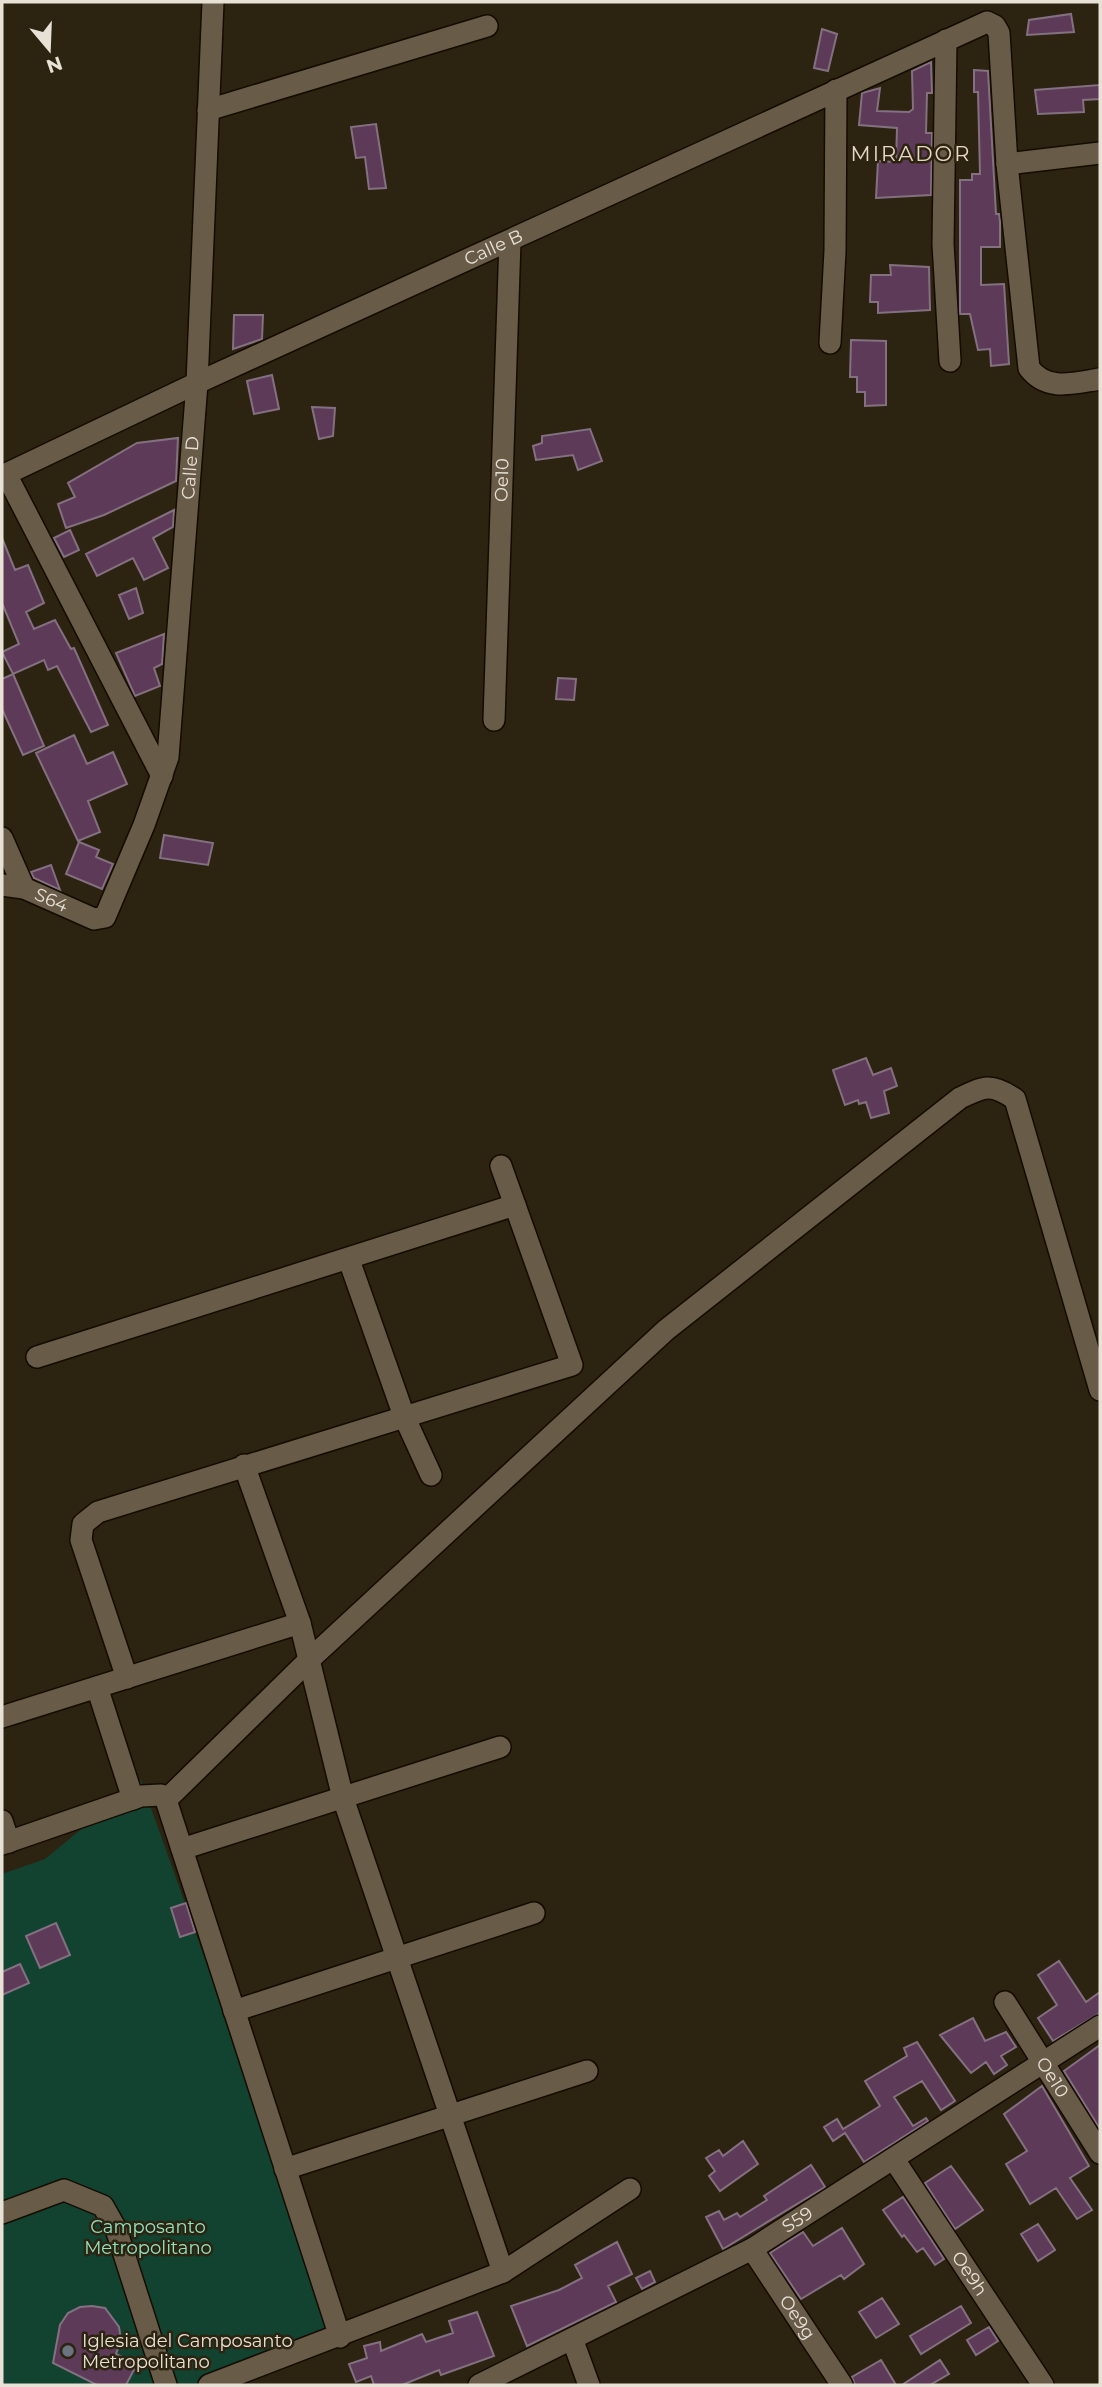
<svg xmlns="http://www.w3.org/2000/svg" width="1102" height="2387" viewBox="0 0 1102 2387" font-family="Montserrat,sans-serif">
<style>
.green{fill:#124331}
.building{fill:#5d3a57;stroke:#837080;stroke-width:2}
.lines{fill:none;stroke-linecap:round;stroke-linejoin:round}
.minor-casing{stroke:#150c00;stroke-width:24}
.minor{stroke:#685c49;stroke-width:21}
.worship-dot{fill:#6b7280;stroke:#2d2311;stroke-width:2.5}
.labels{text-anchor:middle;stroke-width:5;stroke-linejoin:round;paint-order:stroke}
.street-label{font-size:18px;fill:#e8e1d6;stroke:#2d2311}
.park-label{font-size:18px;fill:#90e3bf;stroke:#2d2311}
.poi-label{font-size:18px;fill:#e8e1d6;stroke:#2d2311;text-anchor:start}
.quarter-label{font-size:21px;letter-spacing:2px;fill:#e5d7c1;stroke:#2d2311}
</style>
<rect width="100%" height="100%" fill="#2d2311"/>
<!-- green -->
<path class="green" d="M141 1780 340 2337 241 2385H2V1874L45 1859Z"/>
<!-- building -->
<path class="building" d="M1071 14 1074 32 1027 35 1029 20Z
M822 29 837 34 828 71 814 68Z
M931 62 932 93H927L926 133H932L931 195 876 198 878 161 896 162 897 128 859 125 862 93 880 88 877 111 909 112 913 109 912 71Z
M974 70 988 71 996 214H999L1000 222V247H981V285L1004 284 1009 364 991 366 990 349 978 350 970 314H960V180H972V174H980L978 92H974Z
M1100 85V99L1083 100 1084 112 1038 114 1035 90Z
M376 124 386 188 369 189 365 157 356 158 351 127Z
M890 265 929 267 930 310 878 313V302H870L871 275H891Z
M234 315H263L262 339 233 349Z
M851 340 886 341V405L865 406V392H857V377H850Z
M272 375 279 409 254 414 247 381Z
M312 407 335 408 333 436 319 439Z
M590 429 602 461 578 470 573 455 536 460 533 446 542 443V436Z
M178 438 176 481 104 515 66 528 58 504 75 497 68 483 137 443Z
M174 510 173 527 153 538 168 568 144 580 133 558 97 576 86 554Z
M70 530 79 550 64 557 54 538Z
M2 538 15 570 28 565 44 603 26 612 34 629 55 620 71 649 74 648 108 725 91 732 57 666 48 670 44 660 13 674 2 652 19 644 2 603Z
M136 588 143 613 129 619 119 595Z
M164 634 162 664 154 668 160 686 135 696 116 653Z
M13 674 44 746 23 755 2 709V679Z
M558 678 576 679 574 700 556 699Z
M74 735 87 764 113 752 127 784 88 801 100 832 78 841 36 753Z
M164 835 213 843 208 865 160 858Z
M79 842 99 850 96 857 113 864 102 889 66 874Z
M51 865 60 890 34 878 31 872Z
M866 1058 873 1075 891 1068 897 1086 884 1091 889 1113 871 1118 866 1102 859 1104 858 1100 845 1105 833 1070Z
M186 1903 195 1932 180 1937 171 1908Z
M56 1923 70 1955 40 1968 26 1936Z
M1059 1961 1086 2002 1100 1992V2013L1053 2041 1038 2018 1057 2005 1038 1975Z
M20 1964 29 1983 2 1995V1972Z
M973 2018 985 2041 1006 2032 1016 2047 1001 2056 1007 2065 994 2074 986 2062 971 2073 940 2035Z
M917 2042 955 2101 941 2110 922 2081 894 2097 913 2126 926 2118 928 2121 864 2162 845 2133 833 2141 824 2127 837 2119 843 2129 880 2106 865 2081 907 2056 904 2048Z
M1100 2045V2129L1064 2071Z
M1042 2086 1089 2166 1070 2178 1092 2210 1077 2219 1056 2188 1030 2204 1006 2164 1027 2151 1004 2114Z
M743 2141 758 2164 720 2191 709 2176 715 2171 706 2158 719 2150 723 2156Z
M811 2165 825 2187 723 2249 706 2217 719 2211 724 2220 737 2213 740 2217 767 2200 764 2196Z
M951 2166 983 2210 955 2229 925 2183Z
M903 2197 944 2259 935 2265 923 2248 917 2252 904 2235 902 2237 883 2210Z
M1038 2224 1055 2250 1038 2261 1021 2234Z
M842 2228 864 2264 844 2279 841 2275 801 2299 770 2253 803 2232 813 2246Z
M617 2242 632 2274 608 2286 616 2302 527 2346 511 2306 559 2290 582 2278 575 2265Z
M650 2271 655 2282 642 2289 636 2278Z
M882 2298 899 2324 876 2338 859 2312Z
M92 2306 105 2308 119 2327 121 2340 116 2354 137 2364 126 2385H97L53 2363 60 2325 68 2313 80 2307Z
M961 2306 971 2323 921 2354 910 2336Z
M477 2312 494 2356 441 2375 439 2370 402 2385H374L371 2376 356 2382 349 2364 367 2358 364 2346 380 2342 381 2351 422 2334 426 2342 453 2333 449 2321Z
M989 2327 998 2341 976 2355 967 2340Z
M881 2360 896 2385H855L852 2377Z
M940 2360 949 2374 930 2385H902Z"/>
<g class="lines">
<!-- minor casing -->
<g class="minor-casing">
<g id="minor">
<path d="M946 40 943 244 950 361"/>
<path d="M208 110 487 26"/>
<path d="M1007 164 1100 153"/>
<path d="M830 343 835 251 836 90"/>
<path d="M6 474 162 776"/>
<path id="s1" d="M2 476 197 383 987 22 995 26 999 33 1007 164 1029 368C1047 392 1074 383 1100 379"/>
<path id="s2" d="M494 720 510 241"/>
<path d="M2 838 24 888"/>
<path id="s3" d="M2 885 24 888 94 919 105 917 144 825 168 757 197 383 213 2"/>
<path d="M349 1260 404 1416 431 1475"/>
<path d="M37 1357 515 1205"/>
<path d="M244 1465 300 1623 343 1798 503 2272"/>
<path d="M127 1678 81 1540 83 1524 98 1512 572 1365 501 1166"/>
<path d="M97 1687 133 1799"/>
<path d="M2 1717 300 1623"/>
<path d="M166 1800 309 1660 666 1330 960 1098C985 1086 991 1083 1015 1099L1100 1390"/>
<path d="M2 1821 9 1842"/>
<path d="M2 1844 141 1796 161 1795 166 1800 340 2337"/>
<path d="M182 1849 500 1747"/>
<path id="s4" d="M1005 2002 1100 2153"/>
<path d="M234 2011 534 1913"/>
<path id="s5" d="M895 2161 1043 2385"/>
<path d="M285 2169 587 2071"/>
<path d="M2 2213 64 2190 103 2206 116 2229 166 2385"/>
<path id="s6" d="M752 2249 842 2385"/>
<path d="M573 2341 589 2385"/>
<path d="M209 2385 503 2272 630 2189"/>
<path id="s7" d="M479 2385 752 2249 1100 2026"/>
</g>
</g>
<!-- minor -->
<use href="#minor" class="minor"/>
</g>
<!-- markers -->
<circle class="worship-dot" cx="68" cy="2351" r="7"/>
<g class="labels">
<!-- street labels -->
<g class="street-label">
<text dy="6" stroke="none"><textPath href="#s1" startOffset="542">Calle B</textPath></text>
<text dy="6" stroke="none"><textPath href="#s3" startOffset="572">Calle D</textPath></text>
<text dy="6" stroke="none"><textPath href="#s2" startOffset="240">Oe10</textPath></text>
<text dy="6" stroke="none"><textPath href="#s3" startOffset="52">S64</textPath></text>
<text dy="6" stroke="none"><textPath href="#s4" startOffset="89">Oe10</textPath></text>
<text dy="6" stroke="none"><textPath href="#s7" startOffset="359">S59</textPath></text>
<text dy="6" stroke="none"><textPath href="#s5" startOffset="135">Oe9h</textPath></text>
<text dy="6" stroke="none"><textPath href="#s6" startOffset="82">Oe9g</textPath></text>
</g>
<!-- park labels -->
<g class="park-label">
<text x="148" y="2233">Camposanto<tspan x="148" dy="21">Metropolitano</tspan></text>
</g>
<!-- poi labels -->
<g class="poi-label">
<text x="82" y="2347">Iglesia del Camposanto<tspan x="82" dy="21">Metropolitano</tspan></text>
</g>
<!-- quarter labels -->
<g class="quarter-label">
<text x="911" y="161">MIRADOR</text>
</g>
</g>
<!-- border -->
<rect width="1102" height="2387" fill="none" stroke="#e8e1d6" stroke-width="7"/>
<!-- north arrow -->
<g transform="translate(49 49) rotate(161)" stroke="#2d2311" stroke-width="5" paint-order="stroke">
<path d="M0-5L12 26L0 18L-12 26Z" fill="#e8e1d6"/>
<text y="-10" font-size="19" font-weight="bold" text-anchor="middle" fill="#e8e1d6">N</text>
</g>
</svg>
